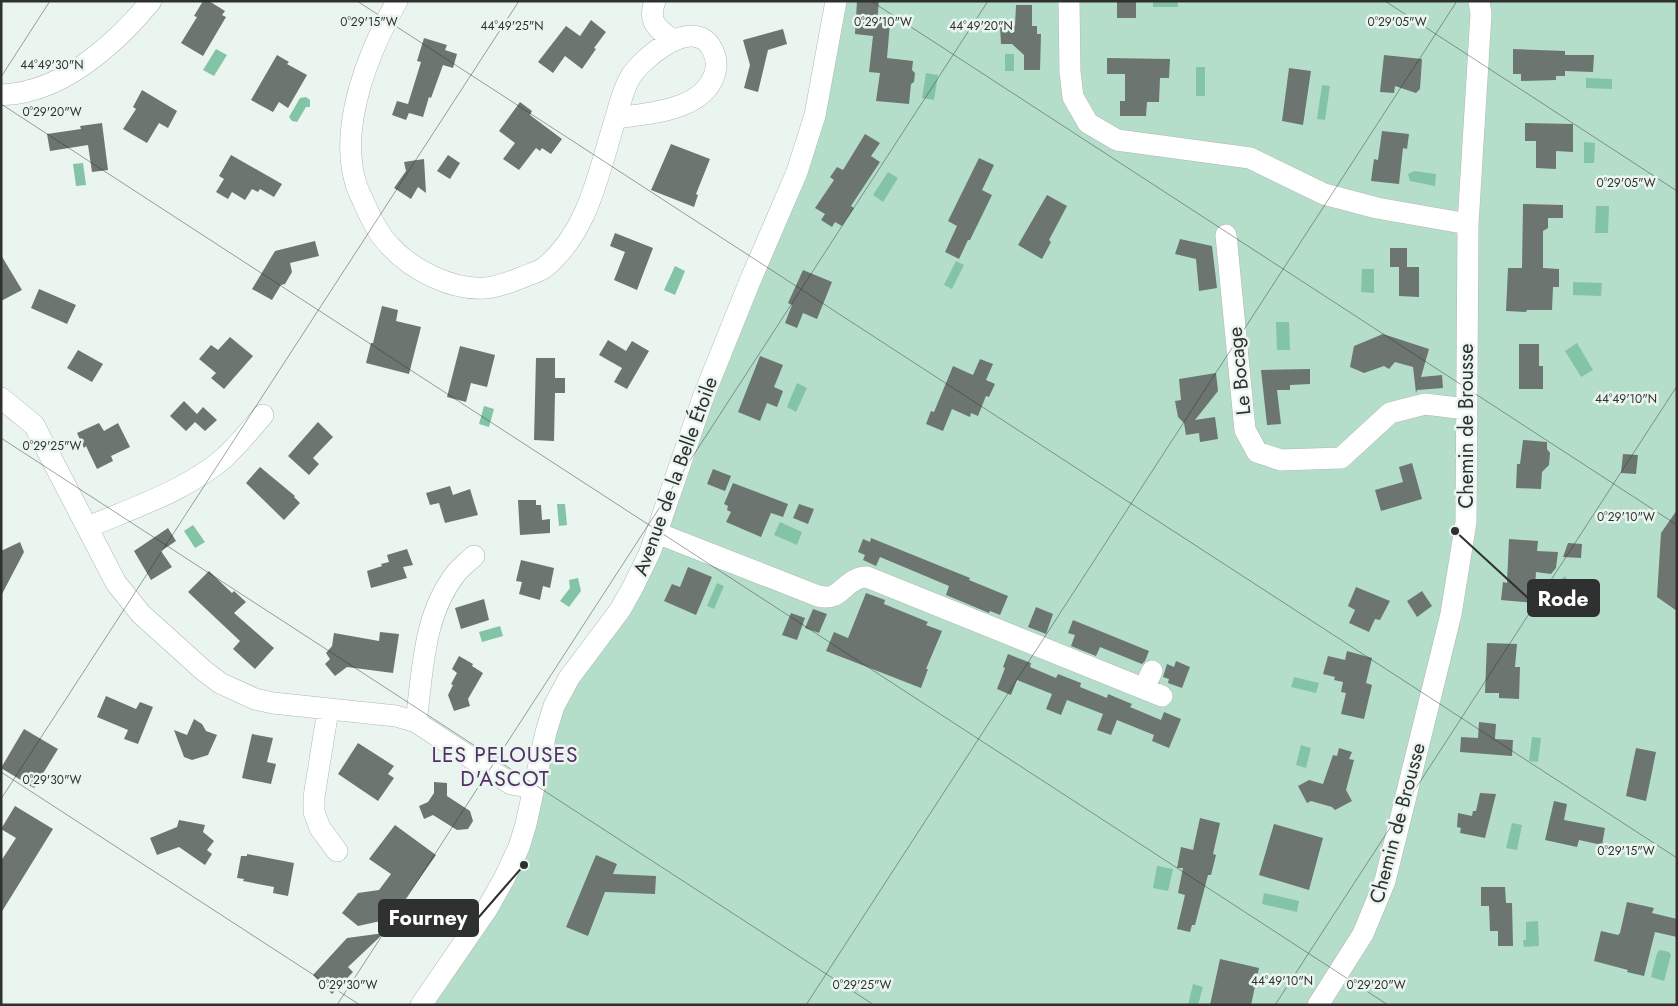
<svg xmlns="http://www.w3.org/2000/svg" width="1678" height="1006" viewBox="0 0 1678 1006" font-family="Jost,sans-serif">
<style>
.green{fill:#b5deca}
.water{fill:#83c3a6}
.building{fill:#6c7570}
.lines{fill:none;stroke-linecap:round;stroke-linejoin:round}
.minor-casing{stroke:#afb8b3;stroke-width:22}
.minor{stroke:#fff;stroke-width:21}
.ticks{fill:none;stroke:#2e312f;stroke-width:1;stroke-opacity:0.45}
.labels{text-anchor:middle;stroke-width:5;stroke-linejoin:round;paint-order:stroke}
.street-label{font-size:20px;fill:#2e312f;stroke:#ebf5ef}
.neighbourhood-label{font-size:21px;letter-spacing:1px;fill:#542e66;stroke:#ebf5ef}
.ticks-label{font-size:12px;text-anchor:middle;fill:#2e312f;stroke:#ebf5ef;stroke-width:5;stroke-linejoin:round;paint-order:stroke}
.leader{fill:none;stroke:#2e312f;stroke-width:2}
.callout-dot{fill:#2e312f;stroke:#ebf5ef;stroke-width:2}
.callout{fill:#2e312f;stroke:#2e312f;stroke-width:2}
.callout-label{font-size:21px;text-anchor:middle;font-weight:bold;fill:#fff}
</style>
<rect width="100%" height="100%" fill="#ebf5ef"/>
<!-- green -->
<path class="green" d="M836 1H1677V1005H420L495 897 546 732 620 610 778 219Z"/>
<!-- water -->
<path class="water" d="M1153 1H1178V7H1153Z
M216 49 227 55 214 76 203 70Z
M1005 54H1014V71H1005Z
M1196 67H1205V96H1196Z
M926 73 938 75 934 100 922 98Z
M1586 78 1612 79V89L1586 88Z
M1322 85 1330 86 1325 120 1317 119Z
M306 97 310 100V107H306L297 122 292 121 289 117 300 98Z
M1584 142 1595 143 1594 163H1584Z
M83 163 86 185 76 186 73 164Z
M1414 171 1436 174 1435 186 1410 181 1408 174Z
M888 172 898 178 883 202 873 195Z
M1596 206H1609L1608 233H1595Z
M956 261 964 265 952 289 944 285Z
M675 266 685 271 675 295 664 290Z
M1362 269H1374V293L1361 292Z
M1573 282 1602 283 1601 296 1573 295Z
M1276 322H1289L1290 350H1277Z
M1577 343 1593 370 1581 377 1565 351Z
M797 383 807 388 796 412 787 407Z
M484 406 494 409 489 427 479 424Z
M557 504H565L567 525 559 526Z
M780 522 802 532 797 545 774 535Z
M193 525 205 542 195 548 184 531Z
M1565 576 1571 584 1553 600 1546 592Z
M578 578 581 591 569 607 560 601 570 588 569 580Z
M717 583 724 586 714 609 707 606Z
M500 626 503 636 482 642 479 632Z
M1294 677 1319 683 1316 693 1291 687Z
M1532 737 1541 738 1538 762 1529 761Z
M1301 745 1311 748 1306 768 1296 765Z
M1512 823 1522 825 1517 850 1506 848Z
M1157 866 1173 869 1168 891 1153 888Z
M1264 893 1299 901 1297 912 1262 904Z
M1538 921 1539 946 1524 947 1523 940H1526V922Z
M1660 950 1669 952 1671 955 1664 981 1651 977 1657 953Z
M1193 984 1203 987 1198 1005H1188Z"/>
<!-- building -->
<path class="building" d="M203 1H209L225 11 222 15 226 17 203 56 181 43 197 17 194 16Z
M857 1H879L877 22 890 23 887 58 913 61 912 70 915 73 914 82 911 84 909 104 876 101 880 73 869 72 873 36 855 34Z
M1117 1H1136V18H1117Z
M1016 5H1032V26H1037V34H1041L1040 70H1024V55L1012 44H1001L1000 26H1015Z
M591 20 606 32 594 48 596 49 582 69 565 56 553 73 538 62 566 26 580 36Z
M783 29 787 44 768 50 758 92 744 88 750 65 743 40Z
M424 38 447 45 445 50 457 54 453 68 443 65 431 98 429 97 423 117 409 113 406 120 392 115 397 101 408 104 421 62 417 61Z
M1513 49 1565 51V55H1594L1593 72 1565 71V76H1556V80L1521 81V74H1513Z
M277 55 289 62 287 64 307 75 288 108 279 102 273 112 251 100Z
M1384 55 1422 59 1420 89 1416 93 1395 86 1394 93 1380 92Z
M1107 58 1170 59 1169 78H1160L1159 102H1147L1146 116H1120V101H1125V74H1107Z
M1289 68 1311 71 1303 125 1282 121Z
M142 90 177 111 168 128 159 123 147 143 123 129 136 109 133 107Z
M520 102 532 111 530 115 562 139 551 154 542 148 540 151 536 148 519 170 503 159 515 143 499 131Z
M102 123 108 170 92 172 88 145 50 151 47 134 81 129 80 126Z
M1525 123 1573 124V152L1556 151V169L1536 168V141H1525Z
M1382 131 1409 134 1407 149 1403 148 1399 184 1371 181 1374 159 1378 160Z
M865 134 880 143 871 156 880 162 851 206 854 208 842 226 835 222 832 227 821 220 825 214 815 208 834 180 830 177 837 167 843 170Z
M671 144 710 159 696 194 698 195 694 207 651 190Z
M231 155 282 184 274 197 260 189 258 192 252 189 245 200 232 192 228 199 216 192 224 179 219 176Z
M448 155 460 163 450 179 437 171Z
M979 158 994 165 982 190 992 195 970 240H968L959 259 945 252 957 226 948 221Z
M424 159 426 193 418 187 411 199 394 188 406 171 404 162Z
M1047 195 1067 206 1049 240 1051 242 1042 259 1018 245Z
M1523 204 1563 205V218H1548V228L1543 231V268L1559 269V287H1553L1552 310H1527L1526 312 1506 311 1508 268H1522Z
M615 233 653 248 637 290 614 280 625 252 610 246Z
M1180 239 1212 246 1217 288 1199 291 1196 259 1175 254Z
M315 241 319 256 290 263 292 272 285 284 281 285 272 300 252 289 275 251Z
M1390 248H1407V267H1419V297L1399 296V267H1390Z
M1 255 22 290 1 301Z
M803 270 832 282 817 319 803 313 797 328 785 323 792 305 788 303Z
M39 289 76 305 67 324 31 308Z
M382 306 398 310 396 321 421 327 409 374 366 363 371 343H373Z
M1383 334 1429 349 1421 377 1442 375 1443 388 1417 390 1416 393 1413 367 1395 362 1389 369 1384 366 1364 373 1350 367 1354 346Z
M230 337 253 356 224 389 211 378 216 373 199 359 211 345 218 350Z
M608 340 626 351 632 341 649 351 627 389 614 382 622 368 599 355Z
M1519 344H1539V366H1543V389H1519Z
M460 346 495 355 487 387 471 383 466 402 447 397Z
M78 350 103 364 92 382 67 368Z
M760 356 783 365 774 387 783 391 777 407 767 403 760 421 738 412Z
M536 358H555V378H565V393H555L554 441 534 440Z
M980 359 993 364 986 380 995 384 989 397 986 396 978 416 971 413 970 417 952 409 943 431 926 424 931 411 934 412 953 366 973 375Z
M1310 369V384L1290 385V390H1277L1281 424 1267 425 1261 370Z
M1216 373 1218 391 1195 420 1215 417 1218 439 1200 442 1199 433 1186 435 1184 423 1178 417 1175 401 1181 400 1179 379Z
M184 401 197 414 203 407 217 420 205 431 195 422 186 431 170 416Z
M318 422 333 437 313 458 319 464 309 475 288 456Z
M99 423 104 431 118 423 130 447 111 456 113 461 97 469 86 446 84 448 77 433Z
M1523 440 1547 442V449L1550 453 1549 465 1542 472 1541 489 1516 488 1517 464H1520Z
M1623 454 1638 455 1636 474 1621 473Z
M1412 463 1422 499 1381 511 1375 490 1403 482 1399 467Z
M260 467 295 496 294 497 300 503 284 520 246 483Z
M713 469 731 476 725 491 707 484Z
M733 483 788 504 783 517 771 513 761 537 726 522 731 512 727 510 728 506 724 504Z
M450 486 453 495 470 489 478 515 445 523 439 503 430 505 426 493Z
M518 500H536V505H541L542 520 550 519V533L520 535Z
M799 504 814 509 808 524 793 518Z
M1677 510V611L1657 597 1661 533Z
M168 528 176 541 161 551 172 567 151 580 134 551Z
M871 538 970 578 969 580 1008 596 1000 615 990 611 989 613 946 595 949 586 880 557 876 566 863 560 865 555 858 552 863 539 870 542Z
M1509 539 1538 541 1537 551 1558 552 1556 568 1551 574 1536 572 1534 603 1501 600 1503 582 1507 583Z
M20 542 24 552 1 596V551Z
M1568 543 1582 544 1581 558 1563 557Z
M407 549 413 565 403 567 407 578 371 588 367 571 382 566 381 564 389 562 387 555Z
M521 560 554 568 550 588 543 586 540 600 519 594 522 582 516 581Z
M688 567 712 577 696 615 664 601 672 584 680 587Z
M209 571 232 593 234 591 246 602 234 613 274 648 255 669 233 649 240 641 188 592Z
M1356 587 1390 601 1380 620 1375 619 1369 632 1349 623 1355 610 1348 606Z
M1422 591 1432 606 1417 617 1407 601Z
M866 593 885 600 884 604 928 622 926 625 942 631 926 669H928L921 688 826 651 834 632 848 638Z
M484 599 489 620 461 629 455 608Z
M1036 607 1053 614 1046 634 1028 627Z
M813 609 827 614 819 633 805 628Z
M791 613 805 618 797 640 782 635Z
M1073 620 1149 651 1145 661 1142 664 1100 647 1096 656 1071 646 1075 635 1068 633Z
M380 632 399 634 393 673 347 667 335 676 325 664 330 659 326 653 332 646 334 633 379 641Z
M1487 643 1517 644 1515 667H1520L1519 699 1499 698V693H1485Z
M1347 651 1372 658 1366 683 1372 685 1364 719 1341 714 1346 693 1341 692 1343 682 1334 680 1335 677 1323 674 1328 656 1345 660Z
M1008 654 1031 663 1030 667 1056 678 1058 674 1081 683 1080 687 1107 698 1108 694 1132 704 1130 707 1161 720 1164 712 1181 719 1169 748 1152 741 1154 735 1117 720 1111 735 1097 730 1103 714 1067 700 1061 715 1046 709 1052 694 1017 680 1011 695 997 689 1005 668 1003 667Z
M459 656 473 664 472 666 483 673 468 699 470 706 454 711 448 695 453 685 451 684 457 673 452 669Z
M1176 661 1190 667 1182 688 1168 683 1169 679 1163 677 1167 664 1174 667Z
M106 696 136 709 140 702 153 707 138 744 124 739 128 730 97 717Z
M194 719 202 724 206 731 217 735 208 755 192 760 184 757 174 730 187 735Z
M1479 722 1496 724 1495 739 1513 740 1512 756 1460 752 1461 737 1478 738Z
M24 729 58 749 34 788 1 768Z
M252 734 273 738 267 762 276 764 271 784 242 778Z
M358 743 394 766 388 774 394 778 378 801 338 774Z
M1339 748 1352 752 1349 759 1354 760 1346 790 1352 801 1335 810 1332 807 1311 801 1307 803 1298 786 1309 780 1323 784 1333 755 1337 756Z
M1636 748 1656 752 1646 801 1626 796Z
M434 782 447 783V796L470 811 473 821 468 829 457 830 433 815 424 819 419 806 428 802 434 793Z
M1480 793 1496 794 1485 838 1460 833 1461 828 1457 827 1458 813 1472 816 1473 811H1476Z
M1554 801 1567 804 1564 820 1605 828 1602 845 1579 840 1577 847 1545 840Z
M15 806 53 829 1 913V861L16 838 1 829Z
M1200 818 1220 823 1213 854 1216 855 1211 875H1208L1195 925H1192L1190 932 1177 929 1185 895 1178 893 1183 868H1177L1181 847 1193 850Z
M179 820 205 825 203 832 214 841 207 850 212 854 205 865 179 847 157 855 150 838 177 827Z
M1274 824 1323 838 1309 890 1259 875Z
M395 825 436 855 399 908 408 915 358 926 342 913 358 893 379 890 391 874 369 859Z
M247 854 294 863 288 896 273 893 274 887 243 881 244 879 237 878 241 856H247Z
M596 855 617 864 613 874 656 876 655 894 605 892 588 936 566 927Z
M1481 887H1505L1506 903H1512L1513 946H1498V931H1490L1489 906H1481Z
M1627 902 1654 908 1652 913 1677 919V937L1655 932 1644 976 1627 972 1628 970 1594 961 1601 931 1618 935 1620 933Z
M384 933 348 967 353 972 332 994 313 975 347 938Z
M1220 959 1259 968 1251 1005H1210Z"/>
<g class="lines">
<!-- minor casing -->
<g class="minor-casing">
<path id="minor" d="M397 1C369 51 338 126 356 184 358 191 362 198 365 205 371 219 379 235 390 246 413 271 452 290 485 288 498 287 511 282 523 277 530 274 538 272 544 268 589 232 599 170 616 117 620 103 623 89 631 76 644 57 687 21 708 43 714 50 717 60 716 68 709 111 649 113 616 118
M655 1C647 23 658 28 673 41
M1069 1 1070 72 1073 97 1088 123 1117 140 1250 158 1324 194 1377 208 1468 224
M1 95C10 94 19 94 28 91 75 80 121 38 151 1
M1226 235 1245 430 1257 452 1281 460 1341 458 1390 413 1425 404 1466 409
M1 398 34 425 116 583 141 614 203 670 220 683 255 699 273 703 396 716 416 722 511 784 534 788
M88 527C133 508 187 490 224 458 238 445 251 429 263 415
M657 533 818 596C838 601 840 588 855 580 858 578 863 577 867 577L1162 696
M1144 689 1152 671
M328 710 314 797V812L320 828 337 851
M416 722C423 670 423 614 457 572 462 566 469 561 474 556
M421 1005 487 909 504 879 519 847 526 824 546 732 554 706 569 678 620 610 633 587 650 552 704 395 750 281 797 172 815 115 836 1
M1318 1005 1363 934 1385 881 1451 614 1466 522 1468 224 1481 14 1479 1"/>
</g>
<!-- minor -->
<use href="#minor" class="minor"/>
</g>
<!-- ticks -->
<path class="ticks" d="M357 1 1677 858M871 1 1677 525M1385 1 1677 191M1 77 50 1M1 104 1388 1005M1 438 874 1005M1 772 360 1005M1 799 519 1M337 1005 988 1M806 1005 1457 1M1275 1005 1677 386"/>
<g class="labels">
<!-- street labels -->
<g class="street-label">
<text transform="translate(1239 371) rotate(-96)" y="7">Le Bocage</text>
<text transform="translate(1466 426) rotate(-90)" y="7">Chemin de Brousse</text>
<text transform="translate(675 476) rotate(-70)" y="7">Avenue de la Belle Étoile</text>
<text transform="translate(1397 823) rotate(-75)" y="7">Chemin de Brousse</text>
</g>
<!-- neighbourhood labels -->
<g class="neighbourhood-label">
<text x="505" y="762">LES PELOUSES<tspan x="505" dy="24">D'ASCOT</tspan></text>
</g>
</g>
<g class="ticks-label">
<text x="369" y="26">0°29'15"W</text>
<text x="883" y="26">0°29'10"W</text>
<text x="1397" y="26">0°29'05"W</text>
<text x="981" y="30">44°49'20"N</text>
<text x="512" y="30">44°49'25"N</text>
<text x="52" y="69">44°49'30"N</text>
<text x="52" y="116">0°29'20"W</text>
<text x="1626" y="187">0°29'05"W</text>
<text x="1626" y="403">44°49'10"N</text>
<text x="52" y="450">0°29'25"W</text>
<text x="1626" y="521">0°29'10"W</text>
<text x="52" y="784">0°29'30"W</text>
<text x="1626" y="855">0°29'15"W</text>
<text x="1282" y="985">44°49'10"N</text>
<text x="348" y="989">0°29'30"W</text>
<text x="862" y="989">0°29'25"W</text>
<text x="1376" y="989">0°29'20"W</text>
</g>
<!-- callouts -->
<path class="leader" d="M1455 531L1528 598M524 865L478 918"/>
<g class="callout-dot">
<circle cx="1455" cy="531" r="5"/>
<circle cx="524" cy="865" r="5"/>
</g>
<g class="callout">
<rect x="1528" y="580" width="71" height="36" rx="5"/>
<rect x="379" y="900" width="99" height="36" rx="5"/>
</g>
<g class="callout-label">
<text x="1563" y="606">Rode</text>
<text x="428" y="925">Fourney</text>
</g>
<!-- border -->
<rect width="1678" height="1006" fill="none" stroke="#2e312f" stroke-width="5"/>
</svg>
